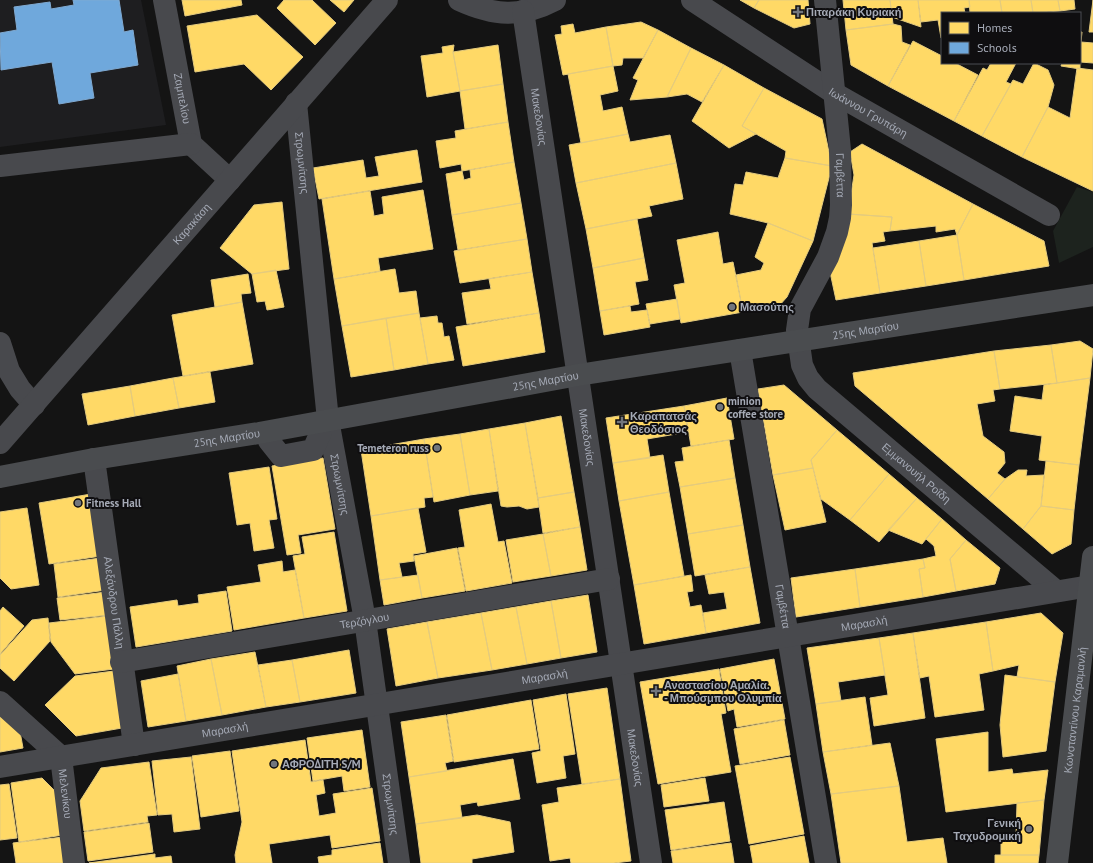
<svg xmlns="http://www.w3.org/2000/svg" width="1093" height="863" viewBox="0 0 1093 863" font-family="'PT Sans',sans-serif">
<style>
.built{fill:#1e1e20}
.green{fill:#1d231e}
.homes{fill:#ffd966;stroke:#e4cb7e}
.schools{fill:#6fa8dc;stroke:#7fa9d1}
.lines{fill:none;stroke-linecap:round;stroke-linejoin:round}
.minor{stroke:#48494d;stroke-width:22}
.major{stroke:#4a4c4f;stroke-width:22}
.poi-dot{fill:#72767d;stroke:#0f0e10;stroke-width:1.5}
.labels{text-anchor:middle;stroke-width:4;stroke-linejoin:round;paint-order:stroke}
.poi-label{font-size:11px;font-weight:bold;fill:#a5aab6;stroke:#0f0e10;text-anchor:start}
.street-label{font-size:11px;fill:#a5aab6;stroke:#0f0e10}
</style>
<rect width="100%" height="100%" fill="#141414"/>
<!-- built -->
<path class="built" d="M0 0H141L166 125 0 147Z"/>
<!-- green -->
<path class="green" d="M1077 187 1093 192V247L1059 263 1053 231Z"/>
<!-- homes -->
<path class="homes" d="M182 0H241L242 5 185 16Z
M284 0H312L336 23 315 45 277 8Z
M330 0H354L344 12Z
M740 0H759L754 8Z
M759 0H808L810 24 794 28 754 8Z
M843 0H890L893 24 846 30Z
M890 0H918L921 27 892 17Z
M918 0H969L970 7 964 8 965 13H942V39L941 38 938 20 921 22Z
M969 0H1000L1002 13H970Z
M1000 0H1031L1033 13H1002Z
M1031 0H1058L1060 11 1033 13Z
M1058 0H1074L1075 9 1060 11Z
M1093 0V32H1089Z
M257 15 303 57 271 90 244 64 195 72 187 26Z
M641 22 658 30 643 58H623L622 65 613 66 606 27Z
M573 24 575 33 606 27 613 66 563 75 555 35 562 34 561 26Z
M893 24 901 26 902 42 910 45 888 86 851 65 846 30Z
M658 30 691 48 667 97 630 100 638 80 633 78Z
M1080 32H1082L1081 42 1093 43V63L1080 62V69L1061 66 1062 63H1080Z
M913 41 942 56V63H955L978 75 954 121 888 86Z
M454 45 453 52 460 91 427 97 421 56 443 53 442 47Z
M498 45 503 84 460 91 453 52Z
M691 48 724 65 702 102 687 94 667 97Z
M991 63H1016L1006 82 1011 84 982 136 954 121 983 68 987 70Z
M1034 63 1048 70 1054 85 1048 107 1022 157 982 136 1013 80 1023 84Z
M724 65 764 88 742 126 756 134 729 148 692 121Z
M613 66 618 91 600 95 603 111 622 107 628 134 581 143 568 74Z
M1077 68 1093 70V191L1022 157 1048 107 1070 118Z
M503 84 508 122 465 129 460 91Z
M764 88 822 119 832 166 785 158 786 151 742 126Z
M508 122 514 162 462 171 461 164 440 168 436 141 456 138 455 131Z
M628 134 630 142 670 135 676 163 576 183 569 145Z
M862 144 973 204 957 235 955 229 936 232V226L890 231 892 217 848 214 854 175 850 152Z
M417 150 422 182 319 199 313 168 363 160 366 178 379 176 375 157Z
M785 158 832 166 813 241 768 223 730 214 735 184 743 185 746 172 778 178Z
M514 162 521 203 452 215 446 174 462 171 464 180 471 178 470 170Z
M676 163 683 199 649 206 652 216 586 229 576 183Z
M423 190 433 249 378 258 380 271 334 279 322 199 370 191 374 216 384 214 382 197Z
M282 202 289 269 252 274 220 248 254 205Z
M521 203 527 239 458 250 452 215Z
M973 204 1044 241 1049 266 964 280 957 235Z
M848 214 892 217 890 231 883 232 885 241 872 243 880 293 836 300 830 272Z
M637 219 644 258 593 268 586 229Z
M768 223 813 241 787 297 778 307 743 312 736 275 761 270 764 263 755 257Z
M718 232 723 264 733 262 743 312 681 323 674 285 685 283 677 240Z
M957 235 964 280 926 286 919 241Z
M527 239 532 272 460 283 454 251Z
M919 241 926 286 880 293 873 248Z
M644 258 648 280 635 282 639 304 600 311 593 268Z
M395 269 399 293 416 291 419 313 342 326 334 279Z
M276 270 284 307 267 310 265 301 257 302 252 274Z
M532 272 539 313 467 324 462 293 491 289 489 279Z
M248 274 251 293 241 294 242 302 215 307 211 280Z
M677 299 680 319 650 324 646 304Z
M242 302 253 364 183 376 172 315Z
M630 306 631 312 647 310 650 327 604 335 600 311Z
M419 313 428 364 394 370 386 318Z
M539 313 545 352 463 366 456 327Z
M437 316 438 323H442L444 337 449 336 454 360 428 364 420 318Z
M386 318 394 370 351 377 342 326Z
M1080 341 1093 349 1090 378 1057 383 1051 345Z
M1051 345 1057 383 1000 389 994 351Z
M994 351 1000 389 993 390 995 401 977 404 983 436 1004 452 1005 463 997 473 1005 479 988 499 855 386 853 373Z
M210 372 215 402 179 408 173 378Z
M173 378 179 408 135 416 130 386Z
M1090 378 1079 465 1039 460 1042 436 1010 431 1015 396 1042 400 1044 385Z
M784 385 837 430 811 460 813 468 773 475 758 389Z
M130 386 135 416 88 425 82 394Z
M727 398 734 439 691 446 684 406Z
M684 406 688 432 647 439 650 458 613 463 606 418Z
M561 416 574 492 538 498 525 423Z
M525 423 539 507 527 509 519 506 507 507 501 506 489 429Z
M489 429 498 491 470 495 460 434Z
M837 430 889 474 850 520 821 499 811 460Z
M460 434 470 495 434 502 424 439Z
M424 439 433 497 424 498 425 507 371 516 361 450Z
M729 440 735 478 680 487 675 462 684 461 682 448Z
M663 455 669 492 619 501 613 463Z
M323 458 335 529 298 535 301 553 287 555 272 466Z
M1046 461 1079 465 1074 510 1041 506Z
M269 467 277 519 269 520 274 548 254 551 250 523 237 525 229 473Z
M813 468 826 522 785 530 773 475Z
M1018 470H1027L1026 476 1044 475 1041 506 1023 529 988 499 1005 479Z
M889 474 917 498 879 542 850 520Z
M735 478 743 525 688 534 680 487Z
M574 492 580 527 543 533 538 498Z
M669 492 684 576 634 585 619 501Z
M91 494 101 556 49 564 39 503Z
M917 498 942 519 922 544 888 530Z
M491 504 498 542 504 541 512 583 466 591 458 548 465 547 459 510Z
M1041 506 1074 510 1071 544 1052 554 1023 529Z
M27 508 39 585 11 589 0 578V512Z
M418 508 426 552 413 554 414 561 399 563 402 577 380 580 371 516Z
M942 519 966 540 950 559 956 591 923 597 919 569 925 568 923 559 936 556 934 546 926 539Z
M743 525 750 567 695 576 688 534Z
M580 527 587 570 551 576 543 534Z
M334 532 347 611 304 618 293 556 305 554 302 537Z
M543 534 551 576 513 582 506 540Z
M966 540 1000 568 995 584 956 591 950 559Z
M457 548 465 591 422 598 414 556Z
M101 558 106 590 58 597 54 564Z
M923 559 925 568 919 569 923 597 860 607 855 569Z
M282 561 283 572 295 570 304 618 234 630 227 587 261 582 258 565Z
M750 567 760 623 706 633 703 613 727 609 724 592 709 594 705 575Z
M855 569 860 607 796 617 791 578Z
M418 575 422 598 384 605 380 580Z
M691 575 693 591 687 592 690 607 701 605 706 633 644 644 634 585Z
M226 591 232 631 136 647 130 607 177 600 178 606 199 603 198 595Z
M106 592 109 615 60 620 57 598Z
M588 595 597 652 561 658 551 601Z
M551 601 561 658 527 664 516 607Z
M3 607 24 626 0 654V611Z
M516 607 527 664 492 670 481 613Z
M481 613 492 670 438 678 427 622Z
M1041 613 1063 633 1055 682 1017 677 1019 665 993 671 986 622Z
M108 616 114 669 75 674 51 642 49 623Z
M48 618 50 641 14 681 0 668V655L32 620Z
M427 622 438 678 396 686 387 629Z
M986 622 993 671 979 674 984 710 935 717 929 676 920 678 913 633Z
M913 633 925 718 874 726 870 698 888 695 879 638Z
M879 638 885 675 838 682 841 701 816 704 807 648Z
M349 650 356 693 300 702 292 660Z
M255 652 266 707 222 715 211 659Z
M211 659 222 715 186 721 177 666Z
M774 659 785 719 737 727 734 709 728 711 720 669Z
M292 660 300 702 266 707 258 665Z
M719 669 726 713 721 714 731 772 658 784 640 682Z
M114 671 122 728 76 736 45 705 75 676Z
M178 674 186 721 148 727 141 681Z
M1005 675 1055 682 1046 751 1003 757 1000 725Z
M607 688 620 779 582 784 568 694Z
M566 694 575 754 563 756 566 778 537 783 532 753 541 751 533 700Z
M865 697 872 745 823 752 816 704Z
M531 700 539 749 454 762 447 715Z
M0 710 19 726 23 748 0 752Z
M446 715 453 761 445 763 447 771 409 777 401 722Z
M784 720 790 755 740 764 734 729Z
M362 730 370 787 344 791 342 776 313 781 307 738Z
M988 732V772L1012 769 1013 774 1048 770 1044 800 946 812 936 739Z
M305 740 311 782 323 780 325 793 316 795 319 816 336 813 333 794 372 788 380 841 332 848 330 835 269 844 272 863H236L235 855 242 822 232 751Z
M890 743 899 786 831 794 823 752Z
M230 751 239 811 201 817 192 756Z
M191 757 200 829 174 832 172 814 158 815 152 761Z
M790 757 804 834 749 844 735 766Z
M513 759 520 799 478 806 477 802 460 805 462 818 416 824 409 777Z
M149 762 157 815 147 816 148 822 84 831 80 801 101 768Z
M42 778 58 794 63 835 19 842 11 783Z
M705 778 709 801 664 807 661 785Z
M620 779 631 861 614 863H571L570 858 550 861 542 805 559 802 557 788Z
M9 784 17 838 0 840V785Z
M899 786 907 842 943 838 947 863H841L831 794Z
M1044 800 1039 855H1001V835L1016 836 1017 803Z
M724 802 730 841 671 850 665 810Z
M477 815 510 822 514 852 472 859V863H421L416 824Z
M149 823 153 852 88 861 84 832Z
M804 836 809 863H753L750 846Z
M63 837 66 863H16L13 843Z
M380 843 383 863H319L318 857 332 855V850Z
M731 843 734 863H673L671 851Z
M155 854V858L171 856 172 863H89Z
M995 855H1039L1038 863H995Z"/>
<!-- schools -->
<path class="schools" d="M73 0H119L124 32 133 30 138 65 90 73 94 98 59 104 52 62 1 70 0 33 17 30 14 7 50 2 51 9 74 5Z"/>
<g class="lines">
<!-- minor -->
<g class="minor">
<path id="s1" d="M164 0 191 144 230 180"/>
<path d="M459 0C494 16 521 18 555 0"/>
<path id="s2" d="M692 0 834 93 1049 215"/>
<path id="s3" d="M825 0 840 150 841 205 840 218 837 232 828 257 800 309 797 330 802 365 808 378 817 389 1056 591"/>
<path id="s4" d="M523 11 651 863"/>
<path id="s5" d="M296 103 328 420 365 620 399 863"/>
<path d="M0 166 191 144"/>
<path d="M0 343 9 371 20 389 34 405"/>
<path id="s6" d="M740 350 826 863"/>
<path d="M269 441 281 456 313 450 321 432"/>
<path id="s7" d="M0 443 387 0"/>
<path id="s8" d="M94 459 134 745"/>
<path id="s9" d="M121 662 609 579"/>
<path id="s10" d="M0 702 61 757 74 863"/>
<path id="s11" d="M0 767 1090 586"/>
</g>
<!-- major -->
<g class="major">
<path id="s12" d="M0 477 94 459 259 433 578 375 1093 295"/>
<path id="s13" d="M1057 863 1093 557"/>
</g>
</g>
<!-- markers -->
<g class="poi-dot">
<path d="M796 6h4v4h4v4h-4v4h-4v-4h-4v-4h4z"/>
<circle cx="732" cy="307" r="4"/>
<circle cx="720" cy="407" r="4"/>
<path d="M620 416h4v4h4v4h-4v4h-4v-4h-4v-4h4z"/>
<circle cx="437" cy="448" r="4"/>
<circle cx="78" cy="503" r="4"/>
<path d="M654 685h4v4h4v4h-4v4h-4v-4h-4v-4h4z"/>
<circle cx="274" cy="764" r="4"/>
<circle cx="1029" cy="829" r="4"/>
</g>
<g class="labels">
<!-- poi labels -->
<g class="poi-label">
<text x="806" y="16">Πιταράκη Κυριακή</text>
<text x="740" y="311">Μασούτης</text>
<text x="728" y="405">minion<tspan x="728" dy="13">coffee store</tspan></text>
<text x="630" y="420">Καραπατσάς<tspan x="630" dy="13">Θεοδόσιος</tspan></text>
<text x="429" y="452" text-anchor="end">Temeteron russ</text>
<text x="86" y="507">Fitness Hall</text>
<text x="664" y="689">Αναστασίου Αμαλία.<tspan x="664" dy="13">- Μπούσμπου Ολυμπία</tspan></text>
<text x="282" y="768">ΑΦΡΟΔΙΤΗ S/M</text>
<text x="1021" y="827" text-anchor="end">Γενική<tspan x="1021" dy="13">Ταχυδρομική</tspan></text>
</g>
<!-- street labels -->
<g class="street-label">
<text dy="4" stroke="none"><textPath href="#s1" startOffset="100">Ζαμπελίου</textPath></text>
<text dy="4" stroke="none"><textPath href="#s2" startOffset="209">Ιωάννου Γρυπάρη</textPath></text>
<text dy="4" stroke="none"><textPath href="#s4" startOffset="107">Μακεδονίας</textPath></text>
<text dy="4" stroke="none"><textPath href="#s5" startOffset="60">Στρωμνίτσης</textPath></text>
<text dy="4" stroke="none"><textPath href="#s3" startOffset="176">Γαμβέττα</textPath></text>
<text dy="4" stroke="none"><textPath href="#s7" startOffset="291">Καρακάση</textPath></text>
<text dy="4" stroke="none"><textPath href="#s12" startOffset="878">25ης Μαρτίου</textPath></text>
<text dy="4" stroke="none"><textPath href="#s12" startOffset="554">25ης Μαρτίου</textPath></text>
<text dy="4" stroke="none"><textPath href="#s4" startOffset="431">Μακεδονίας</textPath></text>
<text dy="4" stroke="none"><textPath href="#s12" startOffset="230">25ης Μαρτίου</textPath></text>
<text dy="4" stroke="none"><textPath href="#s3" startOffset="534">Εμμανουήλ Ροΐδη</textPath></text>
<text dy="4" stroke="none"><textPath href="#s5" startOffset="384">Στρωμνίτσης</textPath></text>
<text dy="4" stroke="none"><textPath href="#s8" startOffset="145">Αλεξάνδρου Πάλλη</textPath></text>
<text dy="4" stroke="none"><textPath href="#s6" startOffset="260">Γαμβέττα</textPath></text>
<text dy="4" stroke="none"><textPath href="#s9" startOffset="247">Τερζόγλου</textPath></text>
<text dy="4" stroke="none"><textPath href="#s11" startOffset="876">Μαρασλή</textPath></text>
<text dy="4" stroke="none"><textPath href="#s11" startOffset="552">Μαρασλή</textPath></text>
<text dy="4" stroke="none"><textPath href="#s13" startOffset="154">Κωνσταντίνου Καραμανλή</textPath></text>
<text dy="4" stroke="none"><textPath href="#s11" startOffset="228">Μαρασλή</textPath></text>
<text dy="4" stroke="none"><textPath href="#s4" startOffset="755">Μακεδονίας</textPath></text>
<text dy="4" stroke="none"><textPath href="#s10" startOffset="119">Μελενίκου</textPath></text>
<text dy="4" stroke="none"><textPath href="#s5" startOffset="708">Στρωμνίτσης</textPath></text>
</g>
</g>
<!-- legend -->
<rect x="941" y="12" width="140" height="52" fill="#0f0e10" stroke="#4b4c52"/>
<rect x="949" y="22" width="20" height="12" fill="#ffd966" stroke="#4b4c52"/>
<text x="977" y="32" font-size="12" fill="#a5aab6">Homes</text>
<rect x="949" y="42" width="20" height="12" fill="#6fa8dc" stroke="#4b4c52"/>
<text x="977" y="52" font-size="12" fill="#a5aab6">Schools</text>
</svg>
